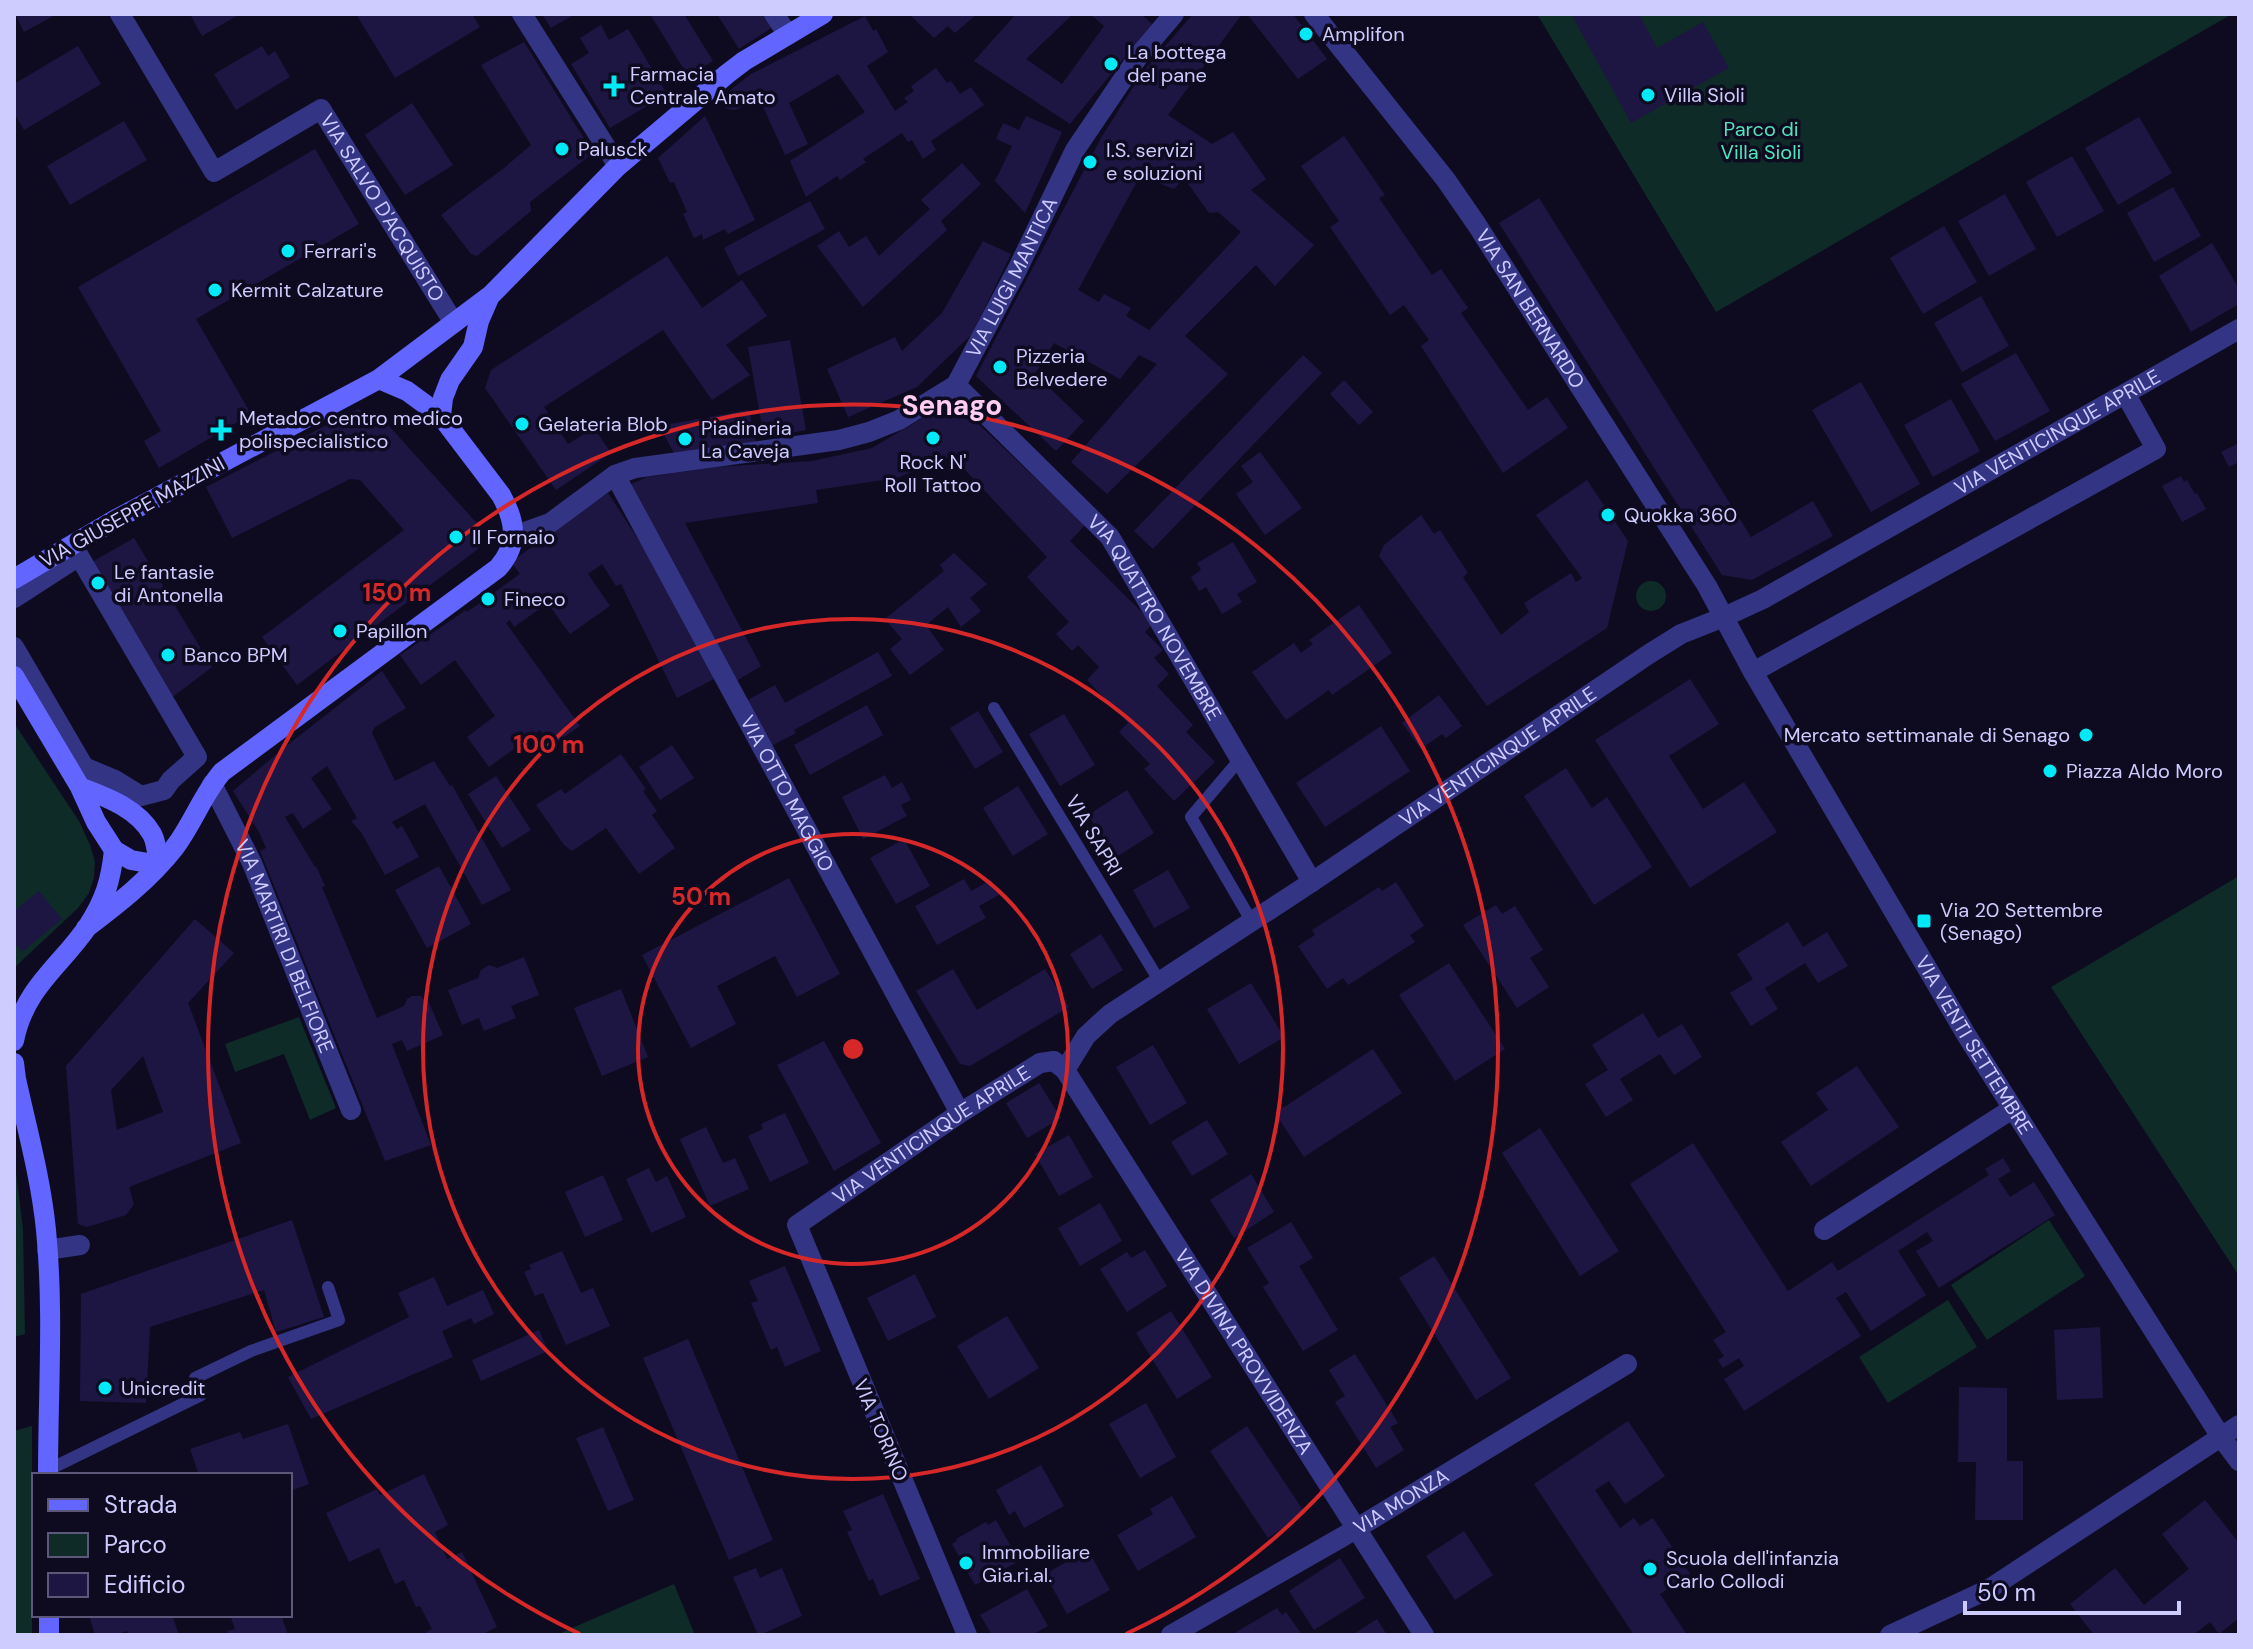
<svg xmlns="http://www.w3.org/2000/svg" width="2253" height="1649" viewBox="0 0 2253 1649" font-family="'DM Sans',sans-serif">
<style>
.green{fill:#0e2b28}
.building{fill:#1d1643;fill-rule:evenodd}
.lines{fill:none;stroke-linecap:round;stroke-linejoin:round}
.lane{stroke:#333483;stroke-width:12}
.street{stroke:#333483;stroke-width:20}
.secondary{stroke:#6265ff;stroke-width:20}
.ring{fill:none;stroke:#d62828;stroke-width:4}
.poi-dot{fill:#00e9f6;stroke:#0e0b21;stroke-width:3}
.labels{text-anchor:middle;stroke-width:7;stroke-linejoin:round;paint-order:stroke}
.poi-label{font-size:20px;fill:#cecbff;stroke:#0e0b21;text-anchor:start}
.park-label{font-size:20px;fill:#50e6ba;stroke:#0e0b21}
.street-label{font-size:20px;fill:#cecbff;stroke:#0e0b21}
.district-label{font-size:28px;font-weight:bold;fill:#ffcdef;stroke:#0e0b21}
.centre{fill:#d62828;stroke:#0e0b21;stroke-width:4}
.ring-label{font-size:24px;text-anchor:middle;font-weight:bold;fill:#d62828;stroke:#0e0b21;stroke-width:7;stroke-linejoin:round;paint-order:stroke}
</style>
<rect width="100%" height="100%" fill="#0e0b21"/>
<!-- green -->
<path class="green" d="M1537 14H2232L1716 312Z
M1636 596a15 15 0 1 1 30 0a15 15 0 1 1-30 0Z
M14 723 79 821 90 845 95 862 94 877 89 893 78 908 14 968Z
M2239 876V1276L2051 987Z
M299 1017 336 1108 310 1120 284 1054 235 1072 225 1044Z
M14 1156 23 1229 25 1334 14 1337Z
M2049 1220 2085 1276 1987 1340 1951 1285Z
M1948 1300 1977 1347 1888 1403 1859 1357Z
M32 1426V1635H14V1431Z
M674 1584 695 1635H556Z"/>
<!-- building -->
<path class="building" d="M15 14H57L24 32Z
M190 14H240L202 36Z
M356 14H472L480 27 395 78Z
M542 14H575L551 28Z
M650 14H684L713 61 688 76Z
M717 14H764L773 27 739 49Z
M909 14H977L955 33 948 26 934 38Z
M1016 14H1073L1026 59 1062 84 1104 26 1090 14H1141L1152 24 1070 124 974 61Z
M1193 14H1242L1168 115 1212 144 1233 132 1266 179 1251 190 1314 245 1275 286 1256 265 1185 336 1228 374 1107 494 1071 462 1157 364 1139 355 1120 379 1054 343 1035 374 1084 421 1056 451 976 376 1101 138 1142 73ZM1140 176 1174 189 1184 178 1209 213 1218 212 1241 232 1149 330 1126 316 1131 308 1104 294 1099 302 1078 290Z
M1247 14H1293L1327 59 1298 79Z
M1571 14H1639L1657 48 1703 22 1729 68 1631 123Z
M865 16 873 31 876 29 888 52 867 66 895 111 908 102 904 98 914 91 911 86 936 68 947 83 951 81 960 94 971 87 984 105 931 141 936 150 923 159 912 140 908 142 902 133 863 159 866 162 840 180 837 176 806 197 790 161 865 112 838 74 789 103 808 144 785 155 760 100 735 110 727 109 719 99 751 74Z
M601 25 609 40 628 29 667 94 610 128 571 64 589 53 580 38Z
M524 42 593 153 530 202 531 211 477 256 471 254 441 215 504 168 531 145 481 65Z
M78 46 101 84 24 130 14 113V84Z
M262 46 268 56 275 51 290 77 236 110 214 74Z
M412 103 453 165 405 195 365 135Z
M705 116 755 220 728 234 725 229 703 240 702 234 694 238 683 214 687 212 674 182 670 183 658 158Z
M1026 116 1062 132 1025 213 995 181 1012 146 996 139 1003 123 1019 130Z
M2139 117 2172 173 2118 205 2085 148Z
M124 121 147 160 70 205 47 166Z
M1344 136 1385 195 1379 198 1432 275 1441 269 1468 308 1461 313 1528 410 1547 397 1568 428 1503 473 1421 346 1429 340 1404 305 1390 315 1330 227 1339 221 1301 166Z
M315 149 359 224 196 319 251 414 159 468 144 441 161 431 78 287Z
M2072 156 2104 211 2057 237 2026 182Z
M962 163 981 184 941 221 947 230 863 307 817 246 839 231 849 247 866 236 879 256 930 209 921 200Z
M2173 187 2201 236 2154 262 2127 213Z
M2005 194 2036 249 1989 276 1958 221Z
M1539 198 1751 537 1813 501 1833 536 1752 580 1722 575 1499 223Z
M810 201 825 229 738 276 724 248Z
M1944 226 1977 282 1923 314 1890 258Z
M983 241 1011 254 972 334 917 387 848 417 827 369 895 337 902 351 942 313Z
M2212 243 2239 289V304L2191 332 2159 276Z
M667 256 702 308 742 280 767 316 726 345 750 375 712 400 663 330 544 407 568 444 594 428 611 453 556 490 485 388 491 370Z
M1981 296 2009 346 1962 372 1934 323Z
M790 340 806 430 764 438 748 347Z
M2016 353 2050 411 1995 441 1961 384Z
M1303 355 1322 373 1153 549 1134 531Z
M1344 380 1373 412 1359 425 1330 394Z
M1861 382 1920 484 1871 512 1812 410Z
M1951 399 1980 451 1933 477 1904 425Z
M953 400 1085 525 1070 541 1153 623 1145 632 1163 650 1154 658 1169 674 1157 686 1193 725 1186 732 1215 762 1174 801 1144 769 1150 764 1119 732 1128 723 1087 680 1099 667 1078 645 1072 651 1056 634 1069 622 1027 577 1047 557 952 456 897 478 816 490 818 503 685 523 761 666 733 683 629 485 647 477 716 467 812 461 872 448Z
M358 409 380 416 482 529 478 549 297 685 262 637 404 530 360 480 350 479 232 538 206 487Z
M749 410 756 442 674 453 659 426Z
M2239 443V462L2229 467 2221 452Z
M1260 452 1302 508 1265 535 1236 494 1253 482 1241 466Z
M2181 476 2184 482 2187 480 2195 494 2197 493 2206 509 2182 522 2162 486Z
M1587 480 1628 541 1607 628 1487 706 1379 556 1384 545 1421 515 1434 534 1440 530 1468 573 1463 577 1501 635 1529 612 1524 603 1571 573 1576 582 1582 578 1536 515Z
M608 493 655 565 716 678 677 698 621 584 616 586 602 564 588 574 610 606 570 634 540 593 533 595 542 607 514 627 510 620 506 623 580 726 551 746 540 730 489 767 467 737 495 716 455 660 421 685 400 655 466 610 467 612 520 574 511 562Z
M134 538 212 667 166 702 85 566Z
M1233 542 1257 582 1237 594 1242 602 1222 614 1206 587 1199 591 1191 577 1201 570 1197 563Z
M954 553 987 584 970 598 981 611 961 627 948 607 926 625 944 650 910 675 890 649 902 639 885 619 944 571 940 565Z
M1359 605 1392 653 1332 695 1329 690 1286 720 1252 672 1294 643 1301 653 1313 644 1309 640Z
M878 652 892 676 794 730 796 733 771 746 746 701 775 685 785 703Z
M382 671 406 708 375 727 372 733 395 781 434 761 450 786 452 785 511 890 482 905 425 804 392 822 397 829 402 826 419 857 385 875 361 832 351 821 357 818 327 766 311 778 332 809 303 829 293 813 285 817 315 867 316 866 325 886 322 887 377 1018 404 1006 407 999 412 996H421L424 1000 427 998 443 1035 407 1051 402 1040 392 1044 431 1145 385 1161 260 851 266 848 259 832 233 791 285 747Z
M1690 679 1719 724 1669 756 1703 809 1744 782 1777 832 1690 888 1595 740Z
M1439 695 1462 726 1446 738 1442 734 1421 749 1402 723Z
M867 705 883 735 810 775 794 745Z
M978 711 1003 752 975 769 950 728Z
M1064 714 1095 765 1060 786 1029 734Z
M1381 726 1410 771 1325 827 1296 783Z
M672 745 694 778 660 800 639 767Z
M621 754 646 789 643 791 657 811 652 815 675 848 639 874 606 828 572 851 564 845 536 805 561 789 565 794Z
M1566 768 1592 808 1607 797 1652 867 1594 905 1524 796Z
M885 775 892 788 902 782 911 800 901 805 907 816 863 839 842 797Z
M496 776 531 830 502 848 468 794Z
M1018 786 1048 834 1013 856 983 808Z
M1127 790 1154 833 1115 858 1088 815Z
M904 839 930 886 896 904 870 858Z
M439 866 471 924 427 948 395 890Z
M1168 870 1190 908 1154 928 1133 890Z
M789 878 840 974 797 997 775 956 717 986 736 1024 691 1048 642 955Z
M964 879 971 891 991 880 999 895 979 906 986 918 937 945 915 906Z
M1396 882 1424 926 1410 935 1415 942 1348 985 1343 978 1327 989 1298 946 1315 935 1312 930 1379 887 1382 891Z
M39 891 62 919 22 952 14 942V911Z
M1496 905 1502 914 1515 906 1543 950 1530 958 1549 987 1517 1008 1463 925Z
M195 919 234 953 188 1003 241 1143 129 1187 134 1204 126 1215 87 1227 78 1224 66 1066ZM143 1056 163 1112 117 1130 111 1090Z
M1788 922 1803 947 1827 932 1848 966 1818 983 1805 963 1765 988 1778 1009 1751 1026 1730 993 1753 979 1737 954Z
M1101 934 1123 970 1092 989 1070 954Z
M524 957 539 995 511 1006 516 1018 484 1031 479 1018 462 1025 448 990 478 978 481 970 489 965 497 968Z
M1449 963 1505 1049 1455 1081 1399 995Z
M953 969 977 1010 1045 969 1069 1007 970 1066 960 1064 916 991Z
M1251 983 1284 1037 1239 1064 1207 1009Z
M621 989 648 1057 602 1076 574 1008Z
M1643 1013 1658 1038 1682 1024 1702 1057 1674 1075 1660 1054 1620 1079 1633 1100 1606 1117 1585 1084 1608 1070 1592 1045Z
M824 1041 881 1143 834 1171 777 1065Z
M1153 1045 1187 1103 1150 1125 1116 1067Z
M1373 1049 1402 1093 1304 1157 1275 1113Z
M1857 1066 1899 1127 1811 1186 1781 1142 1828 1110 1816 1093Z
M1039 1083 1061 1118 1027 1138 1006 1103Z
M785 1113 809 1163 770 1182 748 1136 763 1129 761 1124Z
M1207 1120 1228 1154 1192 1176 1171 1142Z
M706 1127 723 1163 735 1158 749 1189 710 1206 680 1139Z
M1540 1128 1619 1251 1580 1276 1502 1153Z
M1069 1135 1093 1177 1059 1196 1035 1154Z
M1693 1143 1788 1291 1832 1262 1838 1271 1989 1175 1985 1169 2003 1158 2011 1171 1998 1179 2010 1197 2034 1182 2055 1215 1939 1288 1916 1251 1933 1241 1927 1232 1898 1251 1926 1295 1871 1331 1846 1292 1836 1298 1861 1336 1744 1411 1724 1379 1744 1366 1739 1358 1723 1368 1718 1360 1724 1356 1713 1340 1726 1332 1630 1184Z
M649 1168 656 1182 667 1176 686 1217 651 1233 626 1179Z
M1251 1174 1274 1212 1234 1238 1210 1200Z
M603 1175 623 1220 585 1237 565 1192Z
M1100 1203 1122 1241 1080 1266 1058 1228Z
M292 1220 324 1317 276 1332 264 1290 150 1327 146 1403 80 1401 81 1294Z
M1291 1222 1313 1258 1299 1266 1338 1330 1303 1351 1263 1287 1269 1283 1247 1248Z
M1145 1250 1167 1286 1127 1312 1100 1269 1127 1252 1131 1258Z
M562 1251 581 1293 593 1288 610 1326 566 1345 543 1293 535 1296 524 1272 531 1269 529 1265Z
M1434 1256 1511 1378 1476 1400 1399 1278Z
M785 1266 821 1351 785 1367 777 1347 771 1350 751 1303 758 1301 749 1281Z
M915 1274 936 1317 888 1341 867 1298Z
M434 1277 447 1306 483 1290 494 1314 474 1324 471 1318 442 1331 453 1357 311 1419 288 1377 409 1317 398 1293Z
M1171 1311 1212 1377 1177 1399 1136 1333Z
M1007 1316 1039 1368 989 1399 957 1346Z
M2100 1327 2103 1398 2057 1400 2054 1330Z
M539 1330 548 1351 481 1381 472 1360Z
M688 1339 773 1540 729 1560 643 1358Z
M1355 1354 1398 1423 1390 1427 1404 1450 1376 1468 1335 1402 1345 1396 1329 1370Z
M1959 1387 2007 1388V1461H2023V1520H1975L1976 1462H1958Z
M1146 1403 1176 1457 1140 1478 1109 1424Z
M1628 1421 1665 1476 1625 1504 1609 1481 1595 1490 1620 1528 1634 1518 1640 1526 1653 1518 1690 1574 1660 1594 1687 1635H1634L1534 1484Z
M288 1424 309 1484 290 1491V1475H199L190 1449 240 1432 243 1439Z
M1247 1426 1305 1513 1268 1538 1210 1451Z
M603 1427 634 1500 608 1511 576 1438Z
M1041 1465 1064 1506 1024 1528 1015 1511 1009 1515 996 1490Z
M424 1474 448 1525 435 1532 447 1559 462 1552 497 1627 481 1635H428L426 1632 432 1629 420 1606 416 1607 404 1580 395 1584 379 1548 349 1562 326 1513 377 1489 380 1495Z
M883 1494 920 1579 880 1596 873 1579 869 1581 847 1532 852 1530 843 1511Z
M1172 1496 1196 1537 1138 1571 1117 1535 1153 1514 1150 1509Z
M2205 1500 2239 1543V1618L2219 1634 2210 1622 2193 1635H2094L2070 1604 2115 1568 2144 1605 2189 1569 2162 1534Z
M996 1520 1019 1561 975 1585 952 1544 957 1541 956 1539 986 1522 988 1525Z
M1464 1531 1493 1575 1455 1600 1426 1556Z
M1088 1550 1110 1590 1067 1614 1045 1574Z
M1340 1558 1365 1598 1314 1630 1289 1591Z
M756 1568 760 1578 782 1568 802 1616 760 1635H758L733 1577Z
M1027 1589 1048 1626 1032 1635H992L980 1615Z
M1277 1608 1282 1615 1286 1612 1302 1635H1237L1236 1632Z
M89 1615H172L179 1635H129L127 1631 115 1635H95Z
M230 1615H281L288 1635H228L227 1631 235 1629Z
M1377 1619 1387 1635H1352Z"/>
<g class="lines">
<!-- lane -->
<path class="lane" d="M994 708 1160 982
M1241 758 1191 817 1252 922
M48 1470 201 1395 195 1378 251 1351 339 1320 328 1287"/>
<!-- street -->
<g class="street">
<path id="s1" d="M120 14 214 172 321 109 454 323"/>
<path d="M522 14 618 166"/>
<path d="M774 14 788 35"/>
<path id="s2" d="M1314 14 1446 180 1477 225 1707 586 1753 672 1967 1036 2221 1437 2239 1461"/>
<path id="s3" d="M956 385 1110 537 1312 882"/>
<path id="s4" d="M615 475 960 1113"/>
<path id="s5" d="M513 533 525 532 550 523 615 475 635 468 839 440 869 432 899 420 956 385 1018 268 1075 150 1140 54 1174 14"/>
<path d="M14 598 79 556 197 757 171 780 164 790 141 796 115 780 84 767 14 647"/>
<path d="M1753 672 2156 449 2126 395"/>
<path id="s6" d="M212 784 252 863 351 1110"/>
<path id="s7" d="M1065 1070 1086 1036 1110 1014 1312 882 1649 654 1681 634 1724 617 1763 599 2239 329"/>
<path d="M1824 1230 2012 1109"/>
<path d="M47 1250 80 1245"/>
<path id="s8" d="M967 1635 797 1225 960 1113 1040 1063 1054 1061 1065 1070 1424 1635"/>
<path id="s9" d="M1171 1635 1344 1536 1627 1364"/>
<path d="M1890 1635 1989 1589 2239 1425"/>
</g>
<!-- secondary -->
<path class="secondary" d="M441 416 443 398 450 380 473 347 479 321 489 298
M14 579 118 518 379 379 491 295 618 166 727 74 744 61 823 14
M14 676 80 787 96 822 114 850 131 860 159 865
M80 787C106 797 137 808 152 834 157 843 157 856 159 865
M86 928C118 904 150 879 175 847 193 823 203 794 222 772L498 568C519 544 516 522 501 495L441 416 407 391 379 379
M14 1041C24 988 61 966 88 926 105 900 111 880 114 850
M14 1063 16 1079C27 1129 41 1179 46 1230 54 1311 48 1393 48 1475
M49 1615V1635"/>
</g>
<!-- distance rings -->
<g class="ring">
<circle cx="853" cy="1049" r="215"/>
<circle cx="853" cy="1049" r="430"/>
<path d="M580 1634A645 645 0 1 1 1126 1634"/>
</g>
<!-- markers -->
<g class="poi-dot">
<circle cx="1306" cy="34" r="8"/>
<circle cx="1111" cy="64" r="8"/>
<path d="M610 74h8v8h8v8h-8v8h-8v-8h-8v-8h8z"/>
<circle cx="1648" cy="95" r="8"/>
<circle cx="562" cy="149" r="8"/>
<circle cx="1090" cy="162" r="8"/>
<circle cx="288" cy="251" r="8"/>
<circle cx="215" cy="290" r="8"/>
<circle cx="1000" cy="367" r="8"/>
<circle cx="522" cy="424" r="8"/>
<path d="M217 418h8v8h8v8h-8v8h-8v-8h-8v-8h8z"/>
<circle cx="933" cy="438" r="8"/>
<circle cx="685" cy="439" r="8"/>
<circle cx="1608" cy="515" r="8"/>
<circle cx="456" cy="537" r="8"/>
<circle cx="98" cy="583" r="8"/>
<circle cx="488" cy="599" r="8"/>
<circle cx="340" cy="631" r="8"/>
<circle cx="168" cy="655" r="8"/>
<circle cx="2086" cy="735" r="8"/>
<circle cx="2050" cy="771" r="8"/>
<rect x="1916" y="913" width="16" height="16" rx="4"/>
<circle cx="105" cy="1388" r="8"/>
<circle cx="966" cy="1563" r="8"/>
<circle cx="1650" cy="1569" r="8"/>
</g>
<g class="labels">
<!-- poi labels -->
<g class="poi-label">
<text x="1322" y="41">Amplifon</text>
<text x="1127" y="59">La bottega<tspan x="1127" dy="23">del pane</tspan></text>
<text x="630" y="81">Farmacia<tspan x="630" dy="23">Centrale Amato</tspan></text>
<text x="1664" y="102">Villa Sioli</text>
<text x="578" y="156">Palusck</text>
<text x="1106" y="157">I.S. servizi<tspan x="1106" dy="23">e soluzioni</tspan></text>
<text x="304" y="258">Ferrari's</text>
<text x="231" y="297">Kermit Calzature</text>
<text x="1016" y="363">Pizzeria<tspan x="1016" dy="23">Belvedere</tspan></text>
<text x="239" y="425">Metadoc centro medico<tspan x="239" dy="23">polispecialistico</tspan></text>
<text x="538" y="431">Gelateria Blob</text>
<text x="701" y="435">Piadineria<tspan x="701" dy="23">La Caveja</tspan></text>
<text x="933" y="469" text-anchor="middle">Rock N'<tspan x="933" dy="23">Roll Tattoo</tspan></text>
<text x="1624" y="522">Quokka 360</text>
<text x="472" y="544">Il Fornaio</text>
<text x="114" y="579">Le fantasie<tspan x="114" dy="23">di Antonella</tspan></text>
<text x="504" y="606">Fineco</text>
<text x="356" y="638">Papillon</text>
<text x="184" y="662">Banco BPM</text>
<text x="2070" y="742" text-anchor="end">Mercato settimanale di Senago</text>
<text x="2066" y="778">Piazza Aldo Moro</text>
<text x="1940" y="917">Via 20 Settembre<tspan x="1940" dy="23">(Senago)</tspan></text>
<text x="121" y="1395">Unicredit</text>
<text x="982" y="1559">Immobiliare<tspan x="982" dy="23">Gia.ri.al.</tspan></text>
<text x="1666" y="1565">Scuola dell'infanzia<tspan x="1666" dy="23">Carlo Collodi</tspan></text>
</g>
<!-- park labels -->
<g class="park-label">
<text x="1761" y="136">Parco di<tspan x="1761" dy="23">Villa Sioli</tspan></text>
</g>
<!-- street labels -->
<g class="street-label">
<text dy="7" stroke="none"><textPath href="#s1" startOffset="424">VIA SALVO D'ACQUISTO</textPath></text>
<text dy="7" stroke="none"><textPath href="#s5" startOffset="598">VIA LUIGI MANTICA</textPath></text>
<text dy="7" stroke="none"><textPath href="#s2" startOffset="366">VIA SAN BERNARDO</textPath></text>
<text dy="7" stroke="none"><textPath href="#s7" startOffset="1186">VIA VENTICINQUE APRILE</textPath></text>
<text transform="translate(132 512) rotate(-29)" y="7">VIA GIUSEPPE MAZZINI</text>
<text dy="7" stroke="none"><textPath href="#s3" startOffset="308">VIA QUATTRO NOVEMBRE</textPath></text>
<text dy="7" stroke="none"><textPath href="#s7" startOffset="538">VIA VENTICINQUE APRILE</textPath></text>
<text dy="7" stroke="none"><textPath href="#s4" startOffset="362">VIA OTTO MAGGIO</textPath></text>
<text transform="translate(1094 835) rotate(59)" y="7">VIA SAPRI</text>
<text dy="7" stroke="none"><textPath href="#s6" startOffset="178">VIA MARTIRI DI BELFIORE</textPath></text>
<text dy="7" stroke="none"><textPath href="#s2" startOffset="1226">VIA VENTI SETTEMBRE</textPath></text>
<text dy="7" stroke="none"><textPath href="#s8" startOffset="606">VIA VENTICINQUE APRILE</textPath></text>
<text dy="7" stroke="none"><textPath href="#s8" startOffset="1098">VIA DIVINA PROVVIDENZA</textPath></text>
<text transform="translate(881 1430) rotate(67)" y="7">VIA TORINO</text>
<text dy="7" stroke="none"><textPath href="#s9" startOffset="266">VIA MONZA</textPath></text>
</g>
<!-- district labels -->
<g class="district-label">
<text x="952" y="415">Senago</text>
</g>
</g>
<circle cx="853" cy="1049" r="12" class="centre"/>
<g class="ring-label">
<text x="397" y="601">150 m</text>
<text x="549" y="753">100 m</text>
<text x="701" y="905">50 m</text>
</g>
<!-- border -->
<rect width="2253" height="1649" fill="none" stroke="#cecbff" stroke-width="32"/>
<!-- legend -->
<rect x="32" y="1473" width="260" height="144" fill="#0e0b21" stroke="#5b587a" stroke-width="2"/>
<rect x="48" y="1499" width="40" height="12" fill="#6265ff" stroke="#5b587a" stroke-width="2"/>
<text x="104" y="1513" font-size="24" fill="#cecbff">Strada</text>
<rect x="48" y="1533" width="40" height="24" fill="#0e2b28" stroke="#5b587a" stroke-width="2"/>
<text x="104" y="1553" font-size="24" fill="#cecbff">Parco</text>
<rect x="48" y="1573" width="40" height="24" fill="#1d1643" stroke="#5b587a" stroke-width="2"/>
<text x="104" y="1593" font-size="24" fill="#cecbff">Edificio</text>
<!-- scale -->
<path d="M1965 1601v12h214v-12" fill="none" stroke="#cecbff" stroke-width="4"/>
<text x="1977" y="1601" font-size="24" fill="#cecbff" stroke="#0e0b21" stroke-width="6" paint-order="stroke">50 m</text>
</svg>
